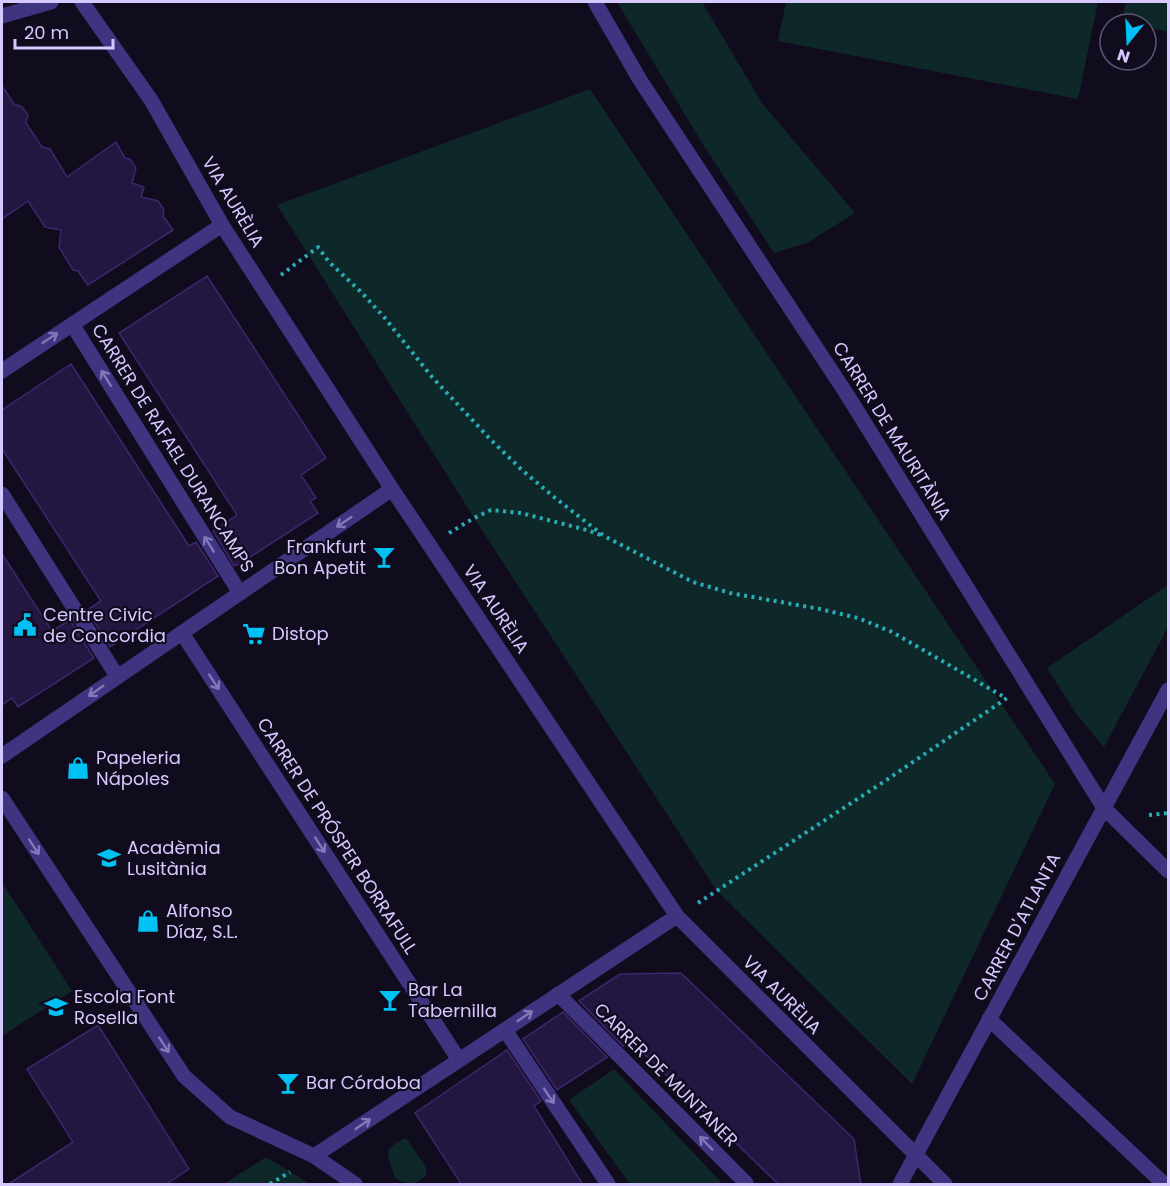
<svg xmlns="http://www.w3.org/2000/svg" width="1170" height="1186" viewBox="0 0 1170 1186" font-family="Poppins,sans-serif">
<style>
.green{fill:#0e2729}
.building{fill:#231640;stroke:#3d276d;stroke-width:1.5}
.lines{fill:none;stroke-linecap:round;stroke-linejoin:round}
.path{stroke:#28adb4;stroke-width:4;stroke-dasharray:3 4.5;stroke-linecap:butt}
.lane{stroke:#3f3480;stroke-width:15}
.street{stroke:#3f3480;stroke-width:15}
.oneway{stroke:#8277b9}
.labels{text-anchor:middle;stroke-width:4.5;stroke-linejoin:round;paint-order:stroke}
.street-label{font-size:18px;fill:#d5c9ff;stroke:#110b1e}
.poi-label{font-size:18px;fill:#d5c9ff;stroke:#110b1e;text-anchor:start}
</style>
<rect width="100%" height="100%" fill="#110b1e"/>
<!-- green -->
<path class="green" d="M617 2H702L762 103 855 213 807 243 774 253 702 143Z
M786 2H1098L1078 99 778 41Z
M1126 2H1168V32L1146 27V24H1131L1122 22Z
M590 89 1055 784 912 1084 717 891 474 518 277 205Z
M1168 585V627L1104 747 1077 715 1047 668Z
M2 882 72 991 2 1036Z
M614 1069 723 1184H630L569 1100Z
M406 1138 426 1167V1176C413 1186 409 1186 395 1178 388 1156 380 1149 406 1138Z
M266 1157 310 1184H224Z"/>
<!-- building -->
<path class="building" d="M2 86 14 104 22 107 28 115 26 123 42 147 50 149 67 177 116 142 125 158 130 159 136 168 132 183 144 187 141 197 158 201 164 210 163 216 173 230 88 285 78 271 73 270 59 247 61 230 45 227 28 201 2 219Z
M207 276 326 458 301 475 316 498 310 501 318 513 238 565 237 564 234 566 213 531 237 515 119 333Z
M71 364 189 546 196 542 218 576 110 647 87 610 101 601 2 449V410Z
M2 554 52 631 70 620 94 658 18 707 12 698 2 705Z
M681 973 854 1139 861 1185H779L631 1041 623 1046 579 1001 620 974Z
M563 1012 607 1057 557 1090 523 1039Z
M98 1025 189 1169 165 1185H7L73 1142 27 1069Z
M507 1050 541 1101 534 1106 583 1185H462L415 1113Z"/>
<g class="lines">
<!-- path -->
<path class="path" d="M281 275 318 247 329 262 360 291 384 317 432 377 492 441 522 470 554 497 604 536 693 582 730 593 820 609 858 618 892 632 1006 698
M449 533 474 518 491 510 521 513 587 530 601 535
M1149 815 1168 813
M698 903 885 781 1007 698
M270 1184 290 1172"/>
<!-- lane -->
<path class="lane" d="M989 1019 1164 1184"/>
<!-- street -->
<path class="street" d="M82 2 151 100 222 225 392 489 677 916 945 1184
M595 2 640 80 846 393 1104 808 1168 871
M2 16 51 2
M72 324 240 593
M2 371 222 225
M2 494 117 676
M182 633 459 1060
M2 756 392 489
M2 798 184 1076 230 1117 314 1156 355 1184
M558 994 746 1183 745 1184
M505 1030 608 1184
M314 1156 677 916
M900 1184 1168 690"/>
</g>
<!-- one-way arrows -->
<defs><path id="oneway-shaft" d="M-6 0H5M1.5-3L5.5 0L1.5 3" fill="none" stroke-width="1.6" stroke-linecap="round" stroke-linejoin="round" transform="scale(1.5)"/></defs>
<g class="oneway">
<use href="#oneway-shaft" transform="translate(50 338) rotate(-33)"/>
<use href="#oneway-shaft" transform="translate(106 378) rotate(-122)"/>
<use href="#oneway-shaft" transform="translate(344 522) rotate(146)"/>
<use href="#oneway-shaft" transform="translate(209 544) rotate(-122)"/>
<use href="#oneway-shaft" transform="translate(214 682) rotate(57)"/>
<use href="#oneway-shaft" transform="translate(96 691) rotate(145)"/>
<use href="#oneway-shaft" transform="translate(320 845) rotate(57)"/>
<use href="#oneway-shaft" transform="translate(34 847) rotate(57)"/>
<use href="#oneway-shaft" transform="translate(525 1016) rotate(-34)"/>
<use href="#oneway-shaft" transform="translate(164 1045) rotate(57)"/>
<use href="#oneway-shaft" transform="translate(549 1096) rotate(56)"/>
<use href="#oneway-shaft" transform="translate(363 1124) rotate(-34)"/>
<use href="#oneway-shaft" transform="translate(706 1143) rotate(-135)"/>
</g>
<!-- icons -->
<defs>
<g id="bar-bare" transform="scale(1.8)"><path d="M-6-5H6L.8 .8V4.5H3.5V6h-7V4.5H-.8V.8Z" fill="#00c1f4" stroke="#110b1e" stroke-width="2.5" paint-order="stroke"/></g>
<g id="civic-bare" transform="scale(1.8)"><path d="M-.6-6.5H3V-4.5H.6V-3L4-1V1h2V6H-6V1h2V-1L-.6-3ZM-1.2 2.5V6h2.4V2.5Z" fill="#00c1f4" stroke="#110b1e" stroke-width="2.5" paint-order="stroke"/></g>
<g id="supermarket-bare" transform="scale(1.8)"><path d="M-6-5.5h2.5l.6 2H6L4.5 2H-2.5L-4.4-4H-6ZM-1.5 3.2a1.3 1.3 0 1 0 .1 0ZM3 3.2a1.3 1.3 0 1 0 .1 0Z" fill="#00c1f4" stroke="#110b1e" stroke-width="2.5" paint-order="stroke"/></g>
<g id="shop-bare" transform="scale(1.8)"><path d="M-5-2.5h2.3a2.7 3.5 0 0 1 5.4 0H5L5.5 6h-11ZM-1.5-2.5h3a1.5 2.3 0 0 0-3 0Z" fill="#00c1f4" stroke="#110b1e" stroke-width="2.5" paint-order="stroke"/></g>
<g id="school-bare" transform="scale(1.8)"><path d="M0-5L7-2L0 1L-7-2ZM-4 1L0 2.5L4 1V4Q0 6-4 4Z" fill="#00c1f4" stroke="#110b1e" stroke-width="2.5" paint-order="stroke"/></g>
</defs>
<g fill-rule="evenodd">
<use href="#bar-bare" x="384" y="557"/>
<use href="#civic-bare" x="25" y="625"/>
<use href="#supermarket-bare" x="254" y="634"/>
<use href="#shop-bare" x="78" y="768"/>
<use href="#school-bare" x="109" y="858"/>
<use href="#shop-bare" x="148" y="921"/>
<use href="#bar-bare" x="390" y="1000"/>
<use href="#school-bare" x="56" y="1007"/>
<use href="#bar-bare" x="288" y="1083"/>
</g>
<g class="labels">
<!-- street labels -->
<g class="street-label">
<text transform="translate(233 202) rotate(59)" y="6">VIA AURÈLIA</text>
<text transform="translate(892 431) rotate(58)" y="6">CARRER DE MAURITÀNIA</text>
<text transform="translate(173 448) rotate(58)" y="6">CARRER DE RAFAEL DURANCAMPS</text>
<text transform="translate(496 609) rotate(56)" y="6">VIA AURÈLIA</text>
<text transform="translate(337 836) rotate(57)" y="6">CARRER DE PRÓSPER BORRAFULL</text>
<text transform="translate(1017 927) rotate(-62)" y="6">CARRER D'ATLANTA</text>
<text transform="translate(782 995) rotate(45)" y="6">VIA AURÈLIA</text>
<text transform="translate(666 1075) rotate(45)" y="6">CARRER DE MUNTANER</text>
</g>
<!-- poi labels -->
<g class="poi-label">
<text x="366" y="553" text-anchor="end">Frankfurt<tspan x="366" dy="21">Bon Apetit</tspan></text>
<text x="43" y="621">Centre Civic<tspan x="43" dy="21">de Concordia</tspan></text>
<text x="272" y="640">Distop</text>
<text x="96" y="764">Papeleria<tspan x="96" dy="21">Nápoles</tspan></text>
<text x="127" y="854">Acadèmia<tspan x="127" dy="21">Lusitània</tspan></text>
<text x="166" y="917">Alfonso<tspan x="166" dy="21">Díaz, S.L.</tspan></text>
<text x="408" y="996">Bar La<tspan x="408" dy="21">Tabernilla</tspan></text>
<text x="74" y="1003">Escola Font<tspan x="74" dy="21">Rosella</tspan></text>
<text x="306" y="1089">Bar Córdoba</text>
</g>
</g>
<!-- border -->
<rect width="1170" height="1186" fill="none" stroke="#d5c9ff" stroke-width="6"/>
<!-- north arrow -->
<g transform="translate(1128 42) rotate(198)"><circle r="28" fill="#110b1e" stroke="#5f5778" stroke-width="1.5"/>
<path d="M0-4.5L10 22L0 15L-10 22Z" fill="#00c1f4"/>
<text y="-9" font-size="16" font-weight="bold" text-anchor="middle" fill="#d5c9ff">N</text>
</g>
<!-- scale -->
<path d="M15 39v9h98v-9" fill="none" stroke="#d5c9ff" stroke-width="3"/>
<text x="24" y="39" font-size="18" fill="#d5c9ff" stroke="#110b1e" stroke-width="4.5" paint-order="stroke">20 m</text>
</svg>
